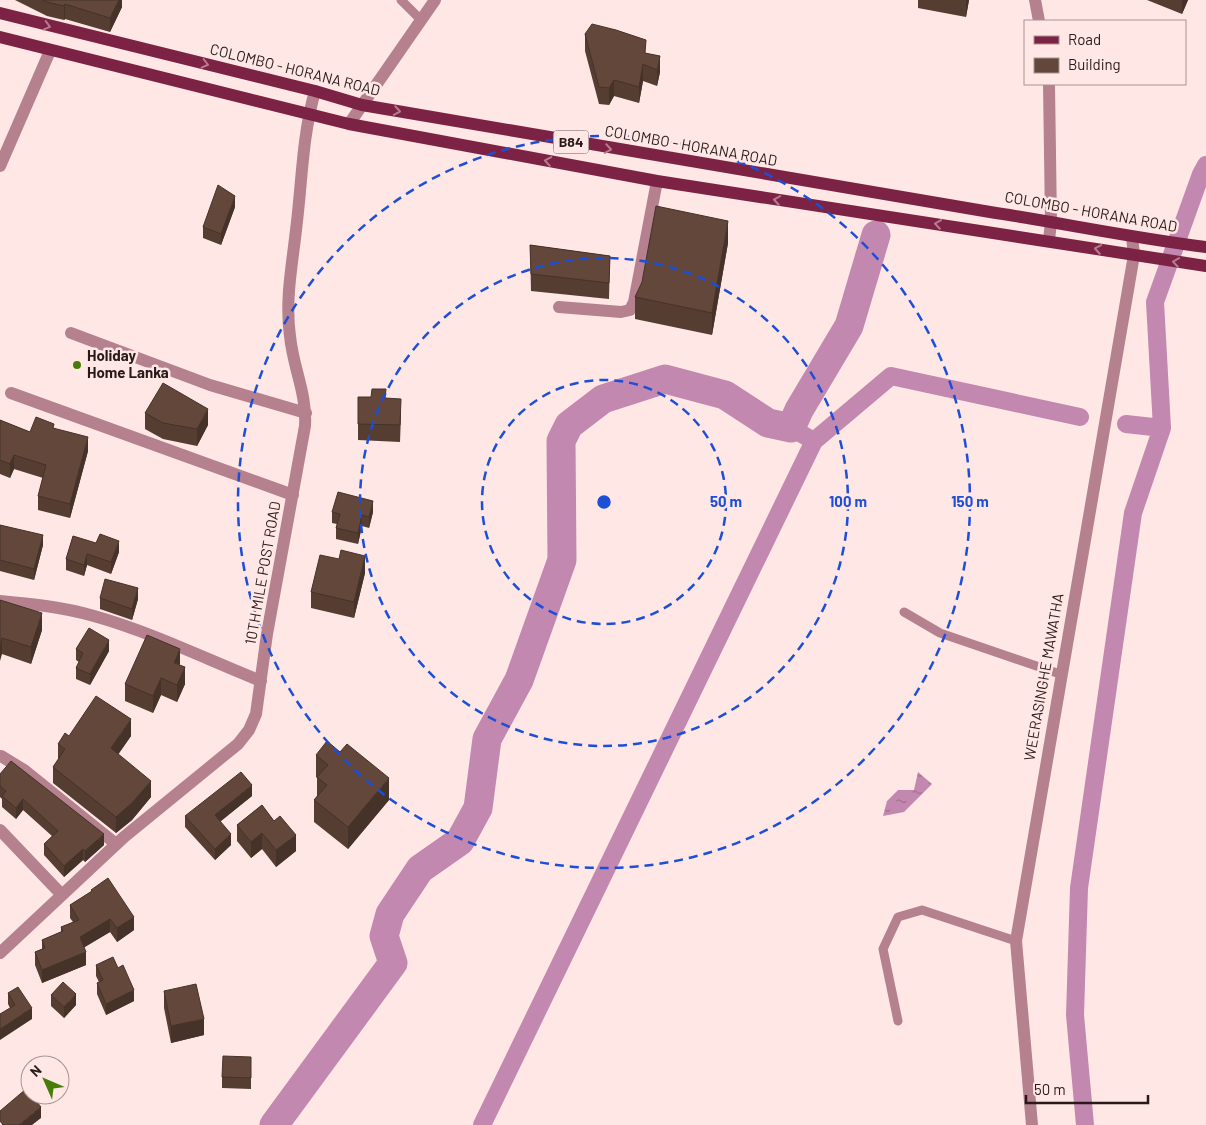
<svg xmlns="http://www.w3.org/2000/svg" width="1206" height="1125" viewBox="0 0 1206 1125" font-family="Barlow,sans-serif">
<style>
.water{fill:url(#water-ripples)}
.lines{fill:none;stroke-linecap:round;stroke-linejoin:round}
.canal{stroke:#c388af;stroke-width:18}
.river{stroke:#c388af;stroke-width:29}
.lane{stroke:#b5818f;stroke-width:9}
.street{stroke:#b5818f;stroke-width:12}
.primary{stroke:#7c2244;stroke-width:12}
.wall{fill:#553d32}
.shaded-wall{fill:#453229}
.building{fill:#63473a;stroke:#453229}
.oneway{stroke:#b77b8c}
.ring{fill:none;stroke:#1d4ed8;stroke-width:2.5;stroke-dasharray:9 6}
.poi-dot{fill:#497b09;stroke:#ffe7e5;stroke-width:2}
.labels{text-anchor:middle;stroke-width:5;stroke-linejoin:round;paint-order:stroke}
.shield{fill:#ffe7e5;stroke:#685856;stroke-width:1}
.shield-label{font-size:14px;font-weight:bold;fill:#271a19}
.street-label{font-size:15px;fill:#271a19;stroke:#ffe7e5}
.poi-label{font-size:15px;font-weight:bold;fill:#271a19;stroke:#ffe7e5;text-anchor:start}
.centre{fill:#1d4ed8;stroke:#ffe7e5;stroke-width:2.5}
.ring-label{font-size:15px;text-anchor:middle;font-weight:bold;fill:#1d4ed8;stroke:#ffe7e5;stroke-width:5;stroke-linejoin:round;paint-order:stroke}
</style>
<defs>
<pattern id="water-ripples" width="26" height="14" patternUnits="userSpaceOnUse" patternTransform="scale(1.25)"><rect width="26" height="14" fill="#c388af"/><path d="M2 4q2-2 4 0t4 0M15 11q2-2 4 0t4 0" fill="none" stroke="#9e6e8e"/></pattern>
</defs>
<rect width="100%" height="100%" fill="#ffe7e5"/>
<!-- water -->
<path class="water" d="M918 772 932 784 904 812 883 816 887 801 898 790H914Z"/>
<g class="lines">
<!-- canal -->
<path class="canal" d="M1126 424 1162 428
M814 441 891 376 1080 417
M482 1125 814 441 791 428
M1085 1125 1075 1015 1079 888 1133 513 1162 428 1155 302 1201 174 1206 165"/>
<!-- river -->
<path class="river" d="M274 1125 393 963 384 936 390 914 420 869 460 841 478 808 487 739 519 680 562 560 561 441 569 425 603 399 665 379 725 395 768 423 791 428 799 410 849 326 876 235"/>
<!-- lane -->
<path class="lane" d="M401 0 421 20
M904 612 940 633 1060 674
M898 1021 883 949 898 917 922 910 1016 941"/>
<!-- street -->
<path class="street" d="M1035 0 1039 21
M349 124 435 0
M0 166 50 51
M1049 240 1051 222 1049 84
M559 307 621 312 630 310 634 302 657 181
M71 333 210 385 306 413
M11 393 293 495
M0 601C32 604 63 607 94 616 151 632 206 659 261 681
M1 756 24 770 116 844
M0 830 62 895
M0 953 124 837 238 744 249 730 256 714 267 634 305 426C307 393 293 368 290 336 285 300 292 266 296 230 302 183 302 137 315 91
M1032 1125 1016 941 1134 255 1132 237"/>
<!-- primary -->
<path class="primary" d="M0 13 315 91 362 105C571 141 780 178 990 212 1062 223 1133 238 1206 247
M0 37 349 124 657 181 1206 266"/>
</g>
<!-- wall -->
<path class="wall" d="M15 0H122V7L110 32 65 19 64 20 47 16Z
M918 0H969L966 17 918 8Z
M1147 0H1188L1182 14Z
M585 34 646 53 660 72 657 86 643 81 639 103 614 96 609 105 599 104 585 51Z
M235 207 221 245 203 238V227Z
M728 243 712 335 635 319V297Z
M530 245 610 256 609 299 531 291Z
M386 398 401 415 400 442 358 440V424Z
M145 413 208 425 197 446 163 439 145 429Z
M0 420 30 432 54 428 88 451 70 518 38 510V496L43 478 14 469 10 478 0 474Z
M332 512H373L369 528 362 526 358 544 336 539V528L337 524 332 523Z
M0 525 43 545 34 580 0 571Z
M73 536 119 552 111 574 87 565 84 576 66 570V559Z
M339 559 365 573 354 618 311 608V592Z
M100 598 138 599 132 620 100 609Z
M0 600 42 630 31 664 2 654Z
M76 649 109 651 90 685 76 679V668L79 662 76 660Z
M180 665 185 684 177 702 161 695 153 713 125 701V684Z
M69 736H131L118 754 151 797 132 820 116 833 53 783V767L58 760V744Z
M340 752 389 800 348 849 314 822V800L317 796V778L316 777V755Z
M0 774 104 845 85 862 83 860 64 877 44 855V844L52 836 23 810 16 819 2 807V799L0 797Z
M252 796 220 821 231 845 215 860 185 827V816Z
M262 805 296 851 276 867 262 849 251 858 237 841V825Z
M91 890 134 930 117 942 110 932 84 947 86 965 42 983 35 965V952L42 949V940L61 932V927L73 922 70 918V905L91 892Z
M96 965 118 968 134 1001 106 1015 97 994V983L99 982 96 976Z
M164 991 204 1035 171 1043 164 1008Z
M8 993 32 1019 10 1008 8 1004Z
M51 995 76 1005 64 1018 51 1006Z
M251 1068V1089L222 1088V1077Z"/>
<!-- shaded-wall -->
<path class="shaded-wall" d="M119 0H122V7L110 32V18Z
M966 0H969L966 17Z
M1182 0H1188L1182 14Z
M65 4V19L64 20V6Z
M660 56V72L657 86V70Z
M643 64V81L639 103V87Z
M614 80V96L609 105V88Z
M235 196V207L221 245V234Z
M728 221V243L712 335V313Z
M208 409V425L197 446V429Z
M88 437V451L70 518V504Z
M14 455V469L10 478V464Z
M373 501V512L369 528V517Z
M362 515V526L358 544V533Z
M43 535V545L34 580V569Z
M119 541V552L111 574V562Z
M87 554V565L84 576V565Z
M365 556V573L354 618V602Z
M138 588V599L132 620V609Z
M42 613V630L31 664V647Z
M2 638V654L0 661V645Z
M109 640V651L90 685V674Z
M180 649V665L174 663Z
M185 667V684L177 702V685Z
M161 678V695L153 713V696Z
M131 719V736L111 765V748Z
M389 778V800L348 849V827Z
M151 781V797L132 820 116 833V817Z
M252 785V796L215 826V815Z
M23 799V810L16 819V808Z
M262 833V849L251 858V842Z
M104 834V845L85 862V851Z
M231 834V845L215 860V849Z
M296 835V851L276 867V850Z
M83 849V860L64 877V866Z
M134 917V930L117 942V928Z
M110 919V932L80 950V937Z
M86 952V965L42 983V970Z
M134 990V1001L106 1015V1004Z
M76 994V1005L64 1018V1007Z
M32 1008V1019L0 1040V1029Z
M204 1019V1035L171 1043V1026Z
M41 1107V1118L32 1125H19Z"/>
<!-- building -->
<path class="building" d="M43 0H119L110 18 65 4 64 6 47 2Z
M592 24 616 30 646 40 645 53 660 56 657 70 643 64 639 87 614 80 609 88 599 87 585 34Z
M218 185 235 196 221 234 203 227Z
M656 206 728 221 712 313 635 297 642 282Z
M530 245 610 256 609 283 531 274Z
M163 383 208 409 197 429 163 423 145 413Z
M372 389H386L385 398 401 399 400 425 358 424V397H371Z
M36 417 54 424 53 428 88 437 70 504 38 496 46 465 14 455 10 464 0 460V420L30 432Z
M338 492 373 501 369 517 362 515 358 533 336 528 340 514 332 512Z
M0 525 43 535 34 569 0 560Z
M100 534 119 541 111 562 87 554 84 565 66 559 73 536 96 543Z
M341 550 365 556 354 602 311 592 320 555 339 559Z
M105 579 138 588 132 609 100 598Z
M0 600 42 613 31 647 2 638 0 645Z
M89 628 109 640 90 674 76 668 83 653 76 649Z
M147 635 180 649 174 663 185 667 177 685 161 678 153 696 125 684Z
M96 696 131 719 111 748 151 781 132 803 116 817 53 767 65 749 58 744 65 733 69 736Z
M327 741 340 752 347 744 389 778 348 827 314 800 327 785 317 777 328 765 316 755Z
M11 761 104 834 85 851 83 849 64 866 44 844 58 831 23 799 16 808 2 796 6 791 0 786V774Z
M241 772 252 785 215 815 231 834 215 849 185 816Z
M262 805 274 821 280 816 296 835 276 850 262 833 251 842 237 825Z
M108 878 134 917 117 928 110 919 80 937 86 952 42 970 35 952 45 948 42 940 63 931 61 927 79 920 70 905 92 891 91 890Z
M113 957 118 968 123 965 134 990 106 1004 97 983 103 980 96 965Z
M63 982 76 994 64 1007 51 995Z
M196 984 204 1019 171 1026 164 991Z
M18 987 32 1008 0 1029V1014L15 1005 8 993Z
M223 1056 251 1057V1078L222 1077Z
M26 1089 30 1094V1095H31L41 1107 19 1125H3L0 1121V1111Z"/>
<!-- one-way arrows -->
<defs><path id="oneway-chevron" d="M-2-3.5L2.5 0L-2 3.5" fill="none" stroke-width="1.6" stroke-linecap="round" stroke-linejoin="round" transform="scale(1.25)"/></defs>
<g class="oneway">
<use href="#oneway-chevron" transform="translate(47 26) rotate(15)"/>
<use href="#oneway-chevron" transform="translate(205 64) rotate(14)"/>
<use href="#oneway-chevron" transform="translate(397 111) rotate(10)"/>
<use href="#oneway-chevron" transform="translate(608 149) rotate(10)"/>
<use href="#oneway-chevron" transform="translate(548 161) rotate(-170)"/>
<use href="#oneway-chevron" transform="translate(777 200) rotate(-171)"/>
<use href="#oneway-chevron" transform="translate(938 224) rotate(-172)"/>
<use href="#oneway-chevron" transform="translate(1098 249) rotate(-170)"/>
<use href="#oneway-chevron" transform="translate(1176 262) rotate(-171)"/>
</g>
<!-- distance rings -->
<g class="ring">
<circle cx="604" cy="502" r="122"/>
<circle cx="604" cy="502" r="244"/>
<circle cx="604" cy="502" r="366"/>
</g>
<!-- markers -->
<circle class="poi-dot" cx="77" cy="365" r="5"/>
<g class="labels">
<!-- shield labels -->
<rect class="shield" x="553.5" y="130.5" width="35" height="23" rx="4"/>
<g class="shield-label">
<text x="571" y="147">B84</text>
</g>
<!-- street labels -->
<g class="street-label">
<text transform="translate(295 70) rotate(14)" y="5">COLOMBO - HORANA ROAD</text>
<text transform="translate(691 146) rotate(10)" y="5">COLOMBO - HORANA ROAD</text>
<text transform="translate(1091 212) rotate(10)" y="5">COLOMBO - HORANA ROAD</text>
<text transform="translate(263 573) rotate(-80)" y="5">10TH MILE POST ROAD</text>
<text transform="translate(1044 677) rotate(-80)" y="5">WEERASINGHE MAWATHA</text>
</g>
<!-- poi labels -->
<g class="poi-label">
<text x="87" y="361">Holiday<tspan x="87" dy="17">Home Lanka</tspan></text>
</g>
</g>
<circle cx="604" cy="502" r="8" class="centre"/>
<g class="ring-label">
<text x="726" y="507">50 m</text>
<text x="848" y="507">100 m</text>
<text x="970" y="507">150 m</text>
</g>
<!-- legend -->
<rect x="1024" y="20" width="162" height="65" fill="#ffe7e5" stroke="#a99593"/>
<rect x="1034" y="36" width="25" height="8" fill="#7c2244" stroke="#a99593"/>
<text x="1068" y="45" font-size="15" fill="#271a19">Road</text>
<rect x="1034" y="58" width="25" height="15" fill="#63473a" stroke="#a99593"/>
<text x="1068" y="70" font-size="15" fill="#271a19">Building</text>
<!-- north arrow -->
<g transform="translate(45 1080) rotate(315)"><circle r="24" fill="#ffe7e5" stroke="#a99593"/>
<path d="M0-4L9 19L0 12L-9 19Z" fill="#497b09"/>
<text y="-8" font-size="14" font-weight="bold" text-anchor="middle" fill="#271a19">N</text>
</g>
<!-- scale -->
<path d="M1026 1095v8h122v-8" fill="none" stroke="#271a19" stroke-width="2.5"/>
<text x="1034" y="1095" font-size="15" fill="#271a19" stroke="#ffe7e5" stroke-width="4" paint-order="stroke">50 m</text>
</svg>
